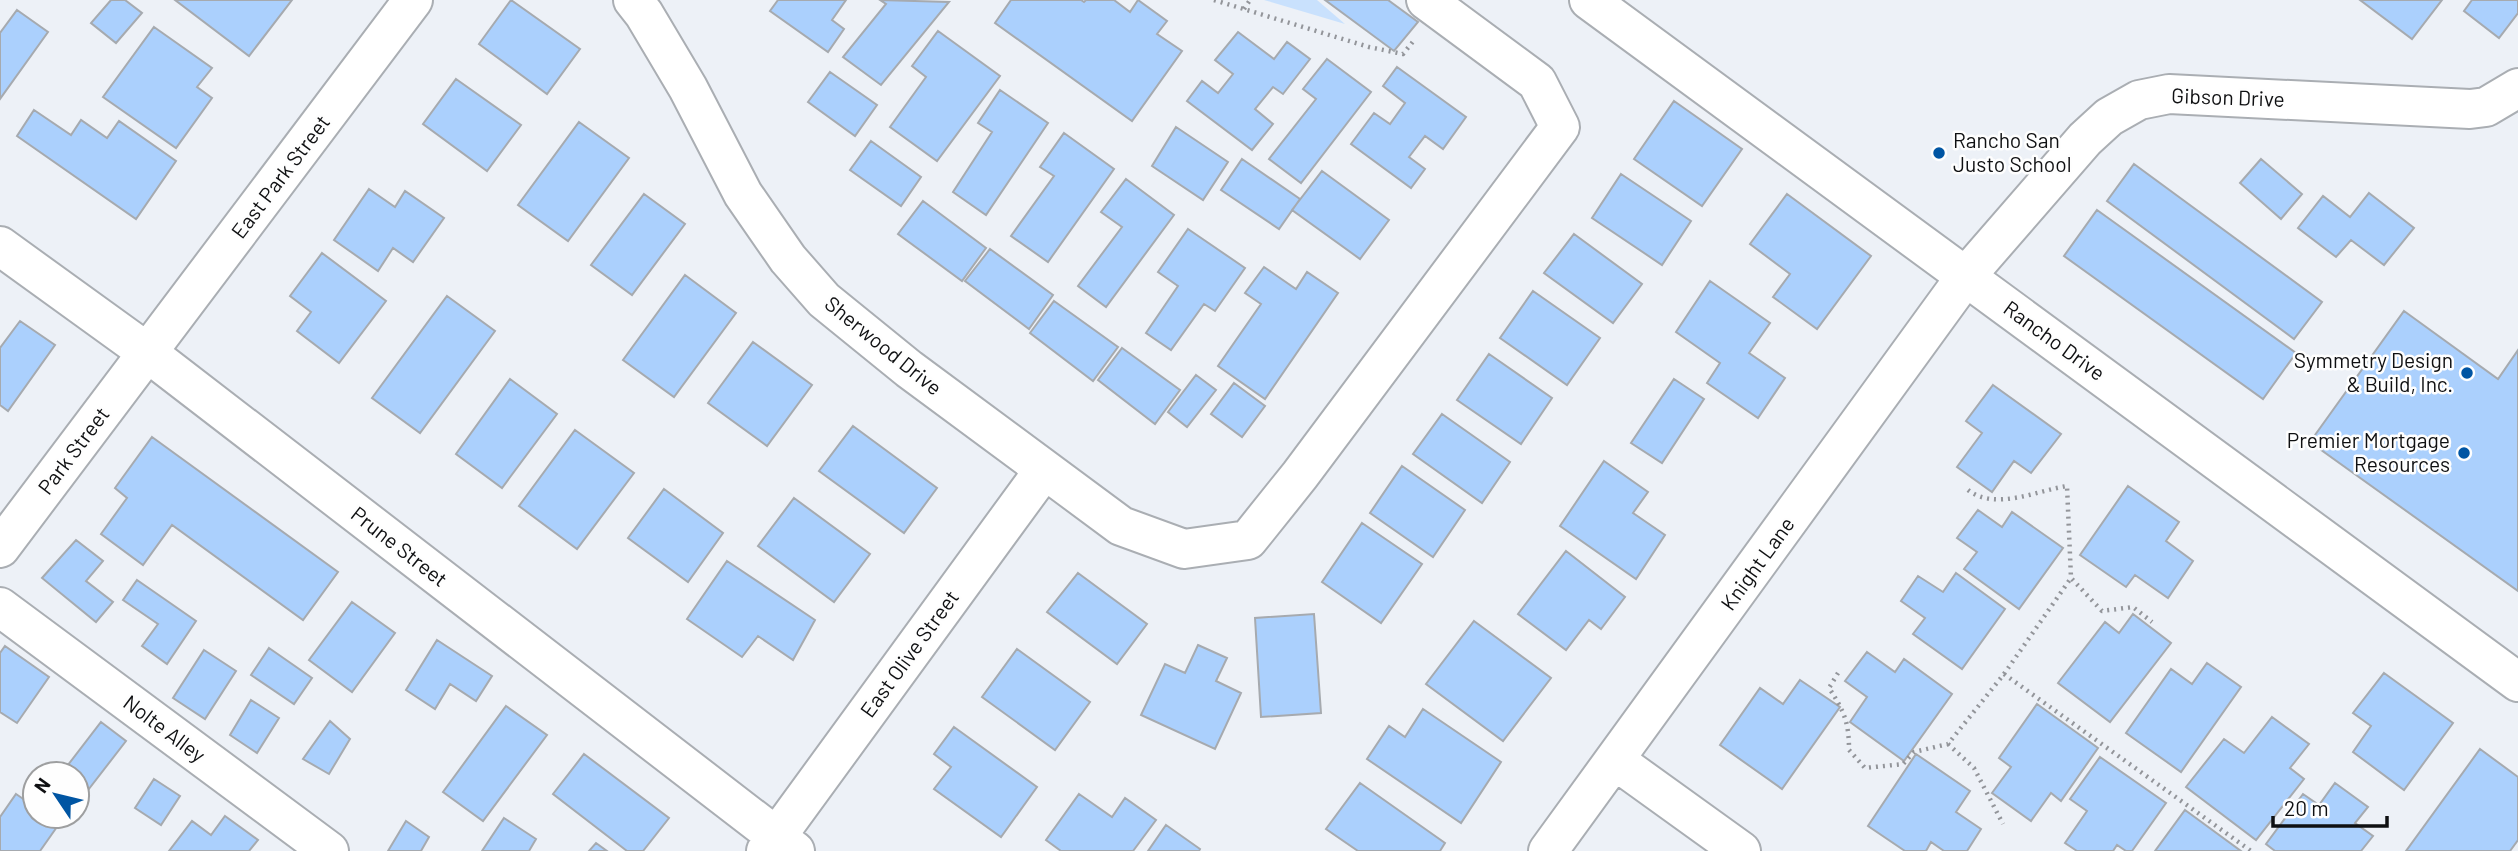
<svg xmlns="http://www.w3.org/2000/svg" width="2518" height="851" viewBox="0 0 2518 851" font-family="Barlow,sans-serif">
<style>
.green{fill:#c9e1fd}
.building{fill:#abd0fd;stroke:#a6aaaf;stroke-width:2}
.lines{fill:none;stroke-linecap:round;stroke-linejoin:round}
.minor-casing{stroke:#aaaeb3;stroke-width:42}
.path{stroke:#93959a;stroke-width:4.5;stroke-dasharray:2 5;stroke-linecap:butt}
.minor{stroke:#fff;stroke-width:38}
.poi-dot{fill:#0055a3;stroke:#fefefe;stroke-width:2.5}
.labels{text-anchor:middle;stroke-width:5;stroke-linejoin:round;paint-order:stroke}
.street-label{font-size:21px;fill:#0f1012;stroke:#fefefe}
.poi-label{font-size:21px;fill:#0f1012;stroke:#fefefe;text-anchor:end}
</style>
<rect width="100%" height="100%" fill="#edf1f7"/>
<!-- green -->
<path class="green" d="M1264 0H1317L1345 24Z"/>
<!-- building -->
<path class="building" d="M111 0H125L142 13 116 43 91 23Z
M175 0H292L249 56Z
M511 0 580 49 547 94 479 44Z
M778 0H846L832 20 844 29 828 52 770 11Z
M880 0 949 2 881 85 843 57 886 4Z
M1011 0H1081L1084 2 1086 0H1114L1130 12 1138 0 1167 21 1157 34 1182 51 1132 121 995 23Z
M1325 0H1388L1418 22 1394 51Z
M2360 0H2442L2412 39Z
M2472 0H2518V13L2499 38 2464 11Z
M17 10 48 32 0 99V33Z
M154 27 212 68 197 87 212 98 176 148 103 97Z
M938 31 1000 76 937 161 890 127 926 77 912 66Z
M1238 32 1274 59 1287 42 1310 59 1283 94 1273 87 1255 109 1273 124 1252 150 1187 101 1202 81 1218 93 1233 74 1215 60Z
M1327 59 1371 92 1301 183 1269 159 1316 99 1303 89Z
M1397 67 1466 117 1443 149 1425 136 1409 157 1425 169 1411 188 1351 144 1374 113 1390 124 1405 103 1383 86Z
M830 72 877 105 855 136 808 102Z
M456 79 521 125 487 171 423 124Z
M1000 90 1048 123 986 215 953 192 992 132 978 123Z
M1674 101 1742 149 1702 206 1634 159Z
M34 110 71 135 81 120 107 138 119 121 176 161 136 219 17 136Z
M579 122 629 158 568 241 518 205Z
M1176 127 1228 162 1203 200 1152 166Z
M1064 133 1114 169 1048 262 1011 236 1054 176 1040 167Z
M871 141 921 177 901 206 850 170Z
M1242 159 1300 199 1279 229 1221 190Z
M2261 159 2302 194 2281 219 2240 183Z
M2134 164 2322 302 2294 339 2107 201Z
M1322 171 1389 220 1360 259 1292 210Z
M1621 174 1691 221 1662 265 1592 218Z
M1126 179 1174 215 1106 307 1078 286 1122 227 1101 212Z
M369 189 395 207 405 191 444 218 413 262 393 248 378 271 334 240Z
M2369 193 2414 228 2384 265 2351 240 2336 257 2298 228 2323 196 2350 217Z
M644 194 685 224 632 295 591 265Z
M1787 194 1871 256 1817 329 1773 297 1790 274 1750 244Z
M923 201 986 248 962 281 898 234Z
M2097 210 2296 353 2263 399 2064 256Z
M1188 229 1245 268 1215 311 1204 304 1171 350 1146 333 1178 286 1158 272Z
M1574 234 1642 284 1613 323 1544 273Z
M990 249 1053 295 1029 329 965 281Z
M322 253 386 301 339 363 297 331 311 312 290 296Z
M1264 267 1296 289 1307 272 1338 293 1265 399 1218 366 1261 304 1245 293Z
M685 275 736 313 674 397 623 360Z
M1710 281 1770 323 1749 353 1785 378 1758 418 1707 383 1720 363 1676 332Z
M1533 291 1600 338 1567 385 1500 338Z
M447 296 495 331 420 433 372 398Z
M1054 301 1118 347 1093 381 1030 333Z
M2404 311 2498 379 2518 350V591L2310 442Z
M20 321 55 345 8 411 0 405V348Z
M753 342 812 385 767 446 708 403Z
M1122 348 1180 390 1155 424 1098 380Z
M1489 354 1552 398 1521 444 1457 400Z
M1196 375 1216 390 1187 427 1168 412Z
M510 379 557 414 502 488 456 454Z
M1674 379 1704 399 1662 463 1631 443Z
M1234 383 1265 406 1242 437 1211 414Z
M1993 385 2061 434 2031 473 2014 461 1992 492 1957 467 1982 433 1966 421Z
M1442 414 1510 462 1482 503 1413 454Z
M853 426 937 488 904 533 819 471Z
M575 430 634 473 577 549 519 506Z
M152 437 338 572 303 620 172 525 143 565 101 534 127 498 115 488Z
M1604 461 1648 492 1633 513 1665 535 1636 579 1560 526Z
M1402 466 1465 510 1433 557 1370 513Z
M2128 486 2179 522 2166 541 2193 561 2168 598 2135 575 2126 587 2080 555Z
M664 489 723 533 688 582 628 538Z
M794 498 870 554 834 602 758 546Z
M1978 510 2002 527 2012 512 2063 548 2019 609 1964 569 1977 552 1957 538Z
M1362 523 1422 564 1381 623 1322 582Z
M76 540 103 561 86 581 113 602 96 622 42 578Z
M1566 551 1625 597 1601 629 1589 620 1566 650 1518 614Z
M727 561 815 620 793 660 758 636 742 657 687 619Z
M1078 573 1147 624 1117 664 1047 612Z
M1956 573 2005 609 1962 669 1913 634 1925 618 1901 601 1918 576 1943 592Z
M137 580 196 621 167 664 142 646 158 624 123 600Z
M352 602 395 633 352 692 309 660Z
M1314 614 1321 713 1261 717 1255 618Z
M2133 614 2171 643 2110 722 2058 683 2105 622 2119 633Z
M1474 621 1551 678 1503 741 1426 684Z
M437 640 492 676 476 701 450 684 435 709 406 690Z
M1198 645 1227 658 1216 681 1241 693 1215 749 1141 715 1165 664 1185 673Z
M5 646 49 677 17 723 0 712V653Z
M269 648 312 678 294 704 251 675Z
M1017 649 1090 702 1055 750 982 697Z
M204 650 236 671 205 719 173 698Z
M1867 652 1895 672 1904 659 1952 694 1904 761 1850 722 1867 697 1845 681Z
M2207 663 2241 687 2181 772 2126 733 2171 669 2192 684Z
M2384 673 2453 723 2404 790 2353 752 2371 726 2353 713Z
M1800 680 1840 707 1782 789 1720 745 1760 688 1783 704Z
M251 700 279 718 257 753 230 735Z
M2037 704 2098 748 2061 801 2051 793 2031 821 1992 793 2011 767 1999 758Z
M506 706 547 735 483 821 443 792Z
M1423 709 1501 762 1461 823 1367 759 1389 726 1405 737Z
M2272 717 2309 744 2290 768 2304 779 2256 840 2186 787 2224 739 2244 753Z
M330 721 350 739 329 774 303 759Z
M101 722 126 741 85 794 77 789V774H61Z
M954 727 1037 787 1001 837 934 789 951 767 934 754Z
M2480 749 2518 777V840L2510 851H2406Z
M584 754 669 818 643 851H627L553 794Z
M1916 754 1970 791 1956 812 1981 829 1967 851H1944L1931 842 1926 851H1905L1868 826Z
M2100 757 2166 803 2132 851H2126L2117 845 2113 851H2077L2065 843 2087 811 2070 799Z
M154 779 180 796 161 825 135 808Z
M1360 783 1445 843 1440 851H1358L1326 829Z
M2335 783 2368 807 2355 823 2373 836 2361 851H2275L2266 844 2303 794 2319 805Z
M16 794 35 807V816H48L59 824 40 851H0V817Z
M1079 794 1112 817 1125 798 1156 820 1133 851H1061L1046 840Z
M2185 810 2241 851H2155Z
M225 816 258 840 249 851H169L192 821 211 835Z
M504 818 536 839 529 851H482Z
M406 821 429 837 421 851H388Z
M1166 825 1200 849 1199 851H1148Z
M596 843 607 851H589Z"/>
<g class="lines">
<!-- minor casing -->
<g class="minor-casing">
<path id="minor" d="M633 0 644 14 688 88 743 194 788 259 824 300 909 369 1121 526 1184 549 1248 540 1300 475 1560 127 1537 82 1426 0
M1589 0 2518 682
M0 246 148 353 795 851
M0 548 413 0
M0 607 329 851
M1616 761 1741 851
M766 851 1044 470
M1548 851 1966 276 2085 139 2109 117 2139 100 2169 94 2470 109 2486 107 2518 88"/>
</g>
<!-- path -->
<path class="path" d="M1214 0 1369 47 1403 54 1415 39
M1244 9 1250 0
M1968 490C1995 511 2036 491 2067 486L2071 578 2102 611 2133 607 2152 622
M1838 673 1829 688C1844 711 1849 722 1849 750L1865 768 1903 764 1914 752 1948 744 2004 674 2071 578
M2004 674 2251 851
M1948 744 1974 768 2003 824"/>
<!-- minor -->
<use href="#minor" class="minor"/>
</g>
<!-- markers -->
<g class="poi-dot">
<circle cx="1939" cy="153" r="7"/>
<circle cx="2467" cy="373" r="7"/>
<circle cx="2464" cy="453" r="7"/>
</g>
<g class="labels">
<!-- street labels -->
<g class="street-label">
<text transform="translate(2228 98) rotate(2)" y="7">Gibson Drive</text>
<text transform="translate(281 177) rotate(-53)" y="7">East Park Street</text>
<text transform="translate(2054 341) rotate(36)" y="7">Rancho Drive</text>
<text transform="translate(883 346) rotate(39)" y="7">Sherwood Drive</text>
<text transform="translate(74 451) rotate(-53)" y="7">Park Street</text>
<text transform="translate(399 547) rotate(38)" y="7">Prune Street</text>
<text transform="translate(1758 564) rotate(-54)" y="7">Knight Lane</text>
<text transform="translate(910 654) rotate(-54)" y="7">East Olive Street</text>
<text transform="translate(164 729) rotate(37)" y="7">Nolte Alley</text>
</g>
<!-- poi labels -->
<g class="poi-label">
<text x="1953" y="148" text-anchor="start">Rancho San<tspan x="1953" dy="24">Justo School</tspan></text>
<text x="2453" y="368">Symmetry Design<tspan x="2453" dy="24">&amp; Build, Inc.</tspan></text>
<text x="2450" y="448">Premier Mortgage<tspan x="2450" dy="24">Resources</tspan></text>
</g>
</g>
<!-- north arrow -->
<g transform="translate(56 795) rotate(305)"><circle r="33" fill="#fefefe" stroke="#9e9fa0" stroke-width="2"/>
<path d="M0-5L12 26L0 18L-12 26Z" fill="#0055a3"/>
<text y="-10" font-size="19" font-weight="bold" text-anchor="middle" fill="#0f1012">N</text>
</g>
<!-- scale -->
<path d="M2273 816v10h114v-10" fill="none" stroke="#0f1012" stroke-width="3.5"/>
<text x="2284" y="816" font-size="21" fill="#0f1012" stroke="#fefefe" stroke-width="5" paint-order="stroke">20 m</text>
</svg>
